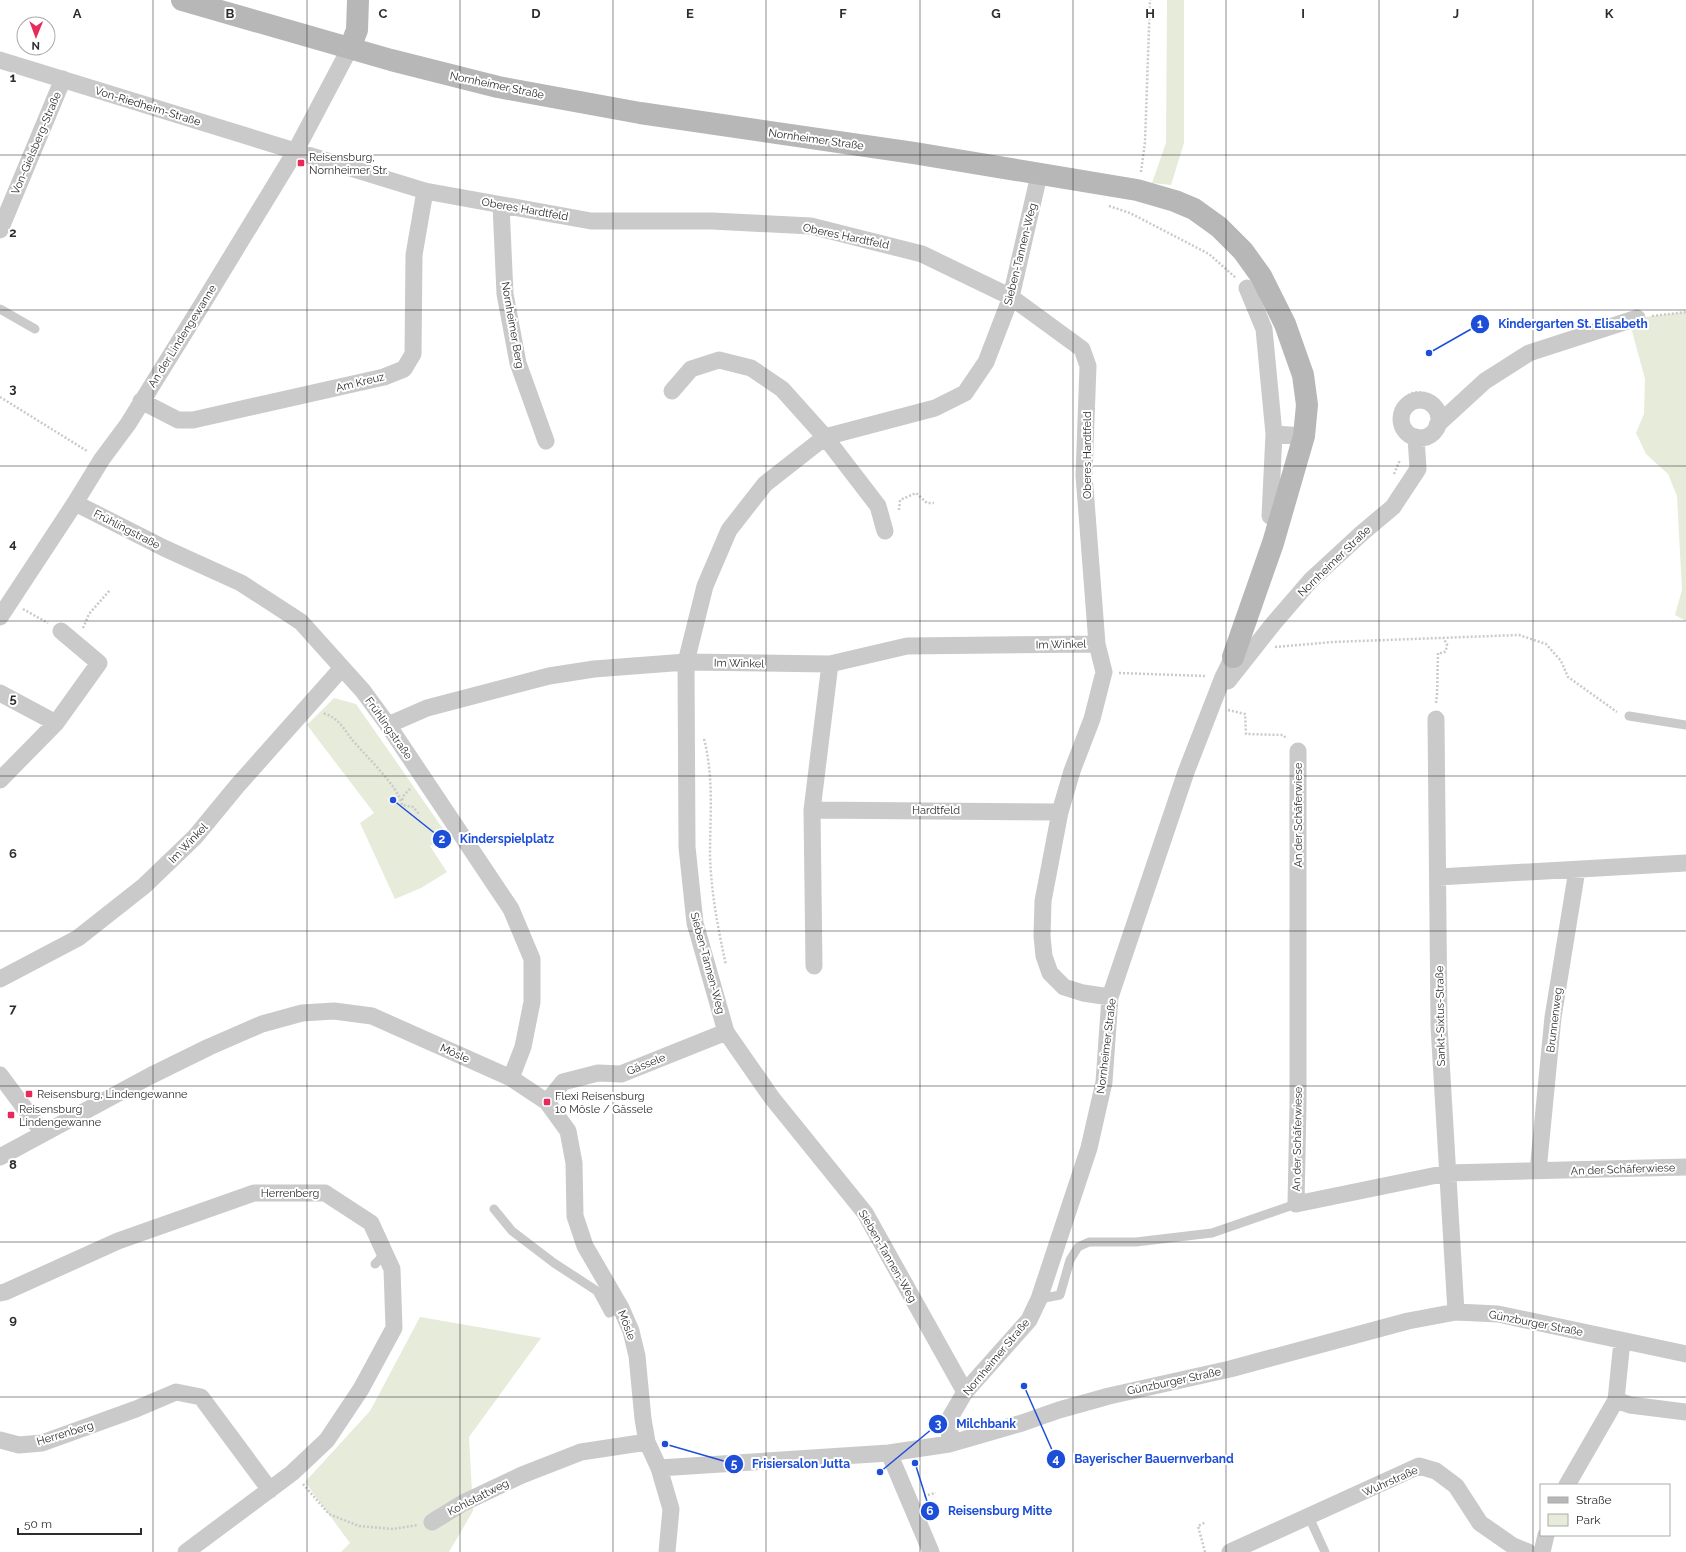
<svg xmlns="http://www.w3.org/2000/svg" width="1686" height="1552" viewBox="0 0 1686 1552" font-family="Raleway,sans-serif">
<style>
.green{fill:#e6ebda}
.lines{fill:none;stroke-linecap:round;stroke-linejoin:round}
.path{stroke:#cacaca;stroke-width:2.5;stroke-dasharray:2 2;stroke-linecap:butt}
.lane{stroke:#cacaca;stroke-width:9}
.street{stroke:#cacaca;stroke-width:17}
.secondary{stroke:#b7b7b7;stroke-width:22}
.grid{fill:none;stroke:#2d2d2d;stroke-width:1;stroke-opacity:0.55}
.poi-dot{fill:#e82a5a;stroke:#fff;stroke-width:1.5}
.labels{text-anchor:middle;stroke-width:4;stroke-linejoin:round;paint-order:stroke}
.street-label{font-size:11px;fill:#2d2d2d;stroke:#fff}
.poi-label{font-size:11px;fill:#2d2d2d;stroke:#fff;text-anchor:start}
.grid-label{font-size:13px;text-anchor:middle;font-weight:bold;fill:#2d2d2d;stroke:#fff;stroke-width:4;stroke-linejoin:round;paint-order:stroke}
.leader{fill:none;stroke:#1d4ed8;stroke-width:1.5}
.callout-dot{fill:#1d4ed8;stroke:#fff;stroke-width:1.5}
.mark-label{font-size:12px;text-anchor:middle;font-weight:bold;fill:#fff}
.callout-label{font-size:12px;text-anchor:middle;font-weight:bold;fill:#1d4ed8;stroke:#fff;stroke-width:4;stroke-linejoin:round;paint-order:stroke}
</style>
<rect width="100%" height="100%" fill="#fff"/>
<!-- green -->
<path class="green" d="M1167 0H1184V143L1171 185 1152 183 1166 143Z
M1686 312V621L1675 615 1682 590 1677 496 1668 474 1646 454 1636 433 1644 414 1645 379 1632 331 1637 318Z
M334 698 356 704 448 836 430 846 447 872 421 888 395 899 360 823 374 813 307 725Z
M420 1317 541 1338 469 1437 473 1511 449 1552H341L350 1543 305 1482 370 1411Z"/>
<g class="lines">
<!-- path -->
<path class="path" d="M1141 172 1145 142 1150 0
M1109 206 1130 213 1209 254 1236 278
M1652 316 1686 312
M0 397 87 451
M1401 432C1392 415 1402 387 1425 393 1430 394 1435 399 1438 402
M1394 474 1400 460
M899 510 900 500 916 493 927 503H934
M23 609 48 623
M83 628 89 614 110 590
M1275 647 1333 642 1519 635 1546 644 1561 661 1568 677 1617 712
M1119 673 1206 676
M1436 703 1437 695 1438 653H1443L1446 651 1447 644 1443 638
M1228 710 1245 714 1246 734 1283 735 1287 739
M324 713C326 715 330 715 332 717 340 722 345 730 350 737 363 754 399 786 402 805L413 807 419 814
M704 739C714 777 710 817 710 855 711 892 718 929 726 965
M402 800 404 795 411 788
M303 1484 329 1514 359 1526 393 1529 418 1525
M924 1496 936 1493
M1205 1552 1198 1526 1206 1522"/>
<!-- lane -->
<path class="lane" d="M0 309 35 329
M1629 716 1686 725
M494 1209 512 1231 554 1263 597 1291 609 1313 621 1308
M375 1264 385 1254
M1039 1299 1060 1295 1070 1260 1078 1247 1089 1242H1136L1212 1233 1296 1204
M1309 1517 1325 1552"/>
<!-- street -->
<path class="street" d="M0 60 425 191 591 221H712L811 226 922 254 1011 297 1082 349 1088 366 1084 475 1097 644 1104 672 1092 719 1072 771 1060 812 1043 901 1042 936 1044 956 1050 973 1064 987 1083 993 1110 997
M501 205 505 294 518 363 546 441
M0 230 63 79
M1247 288 1264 329 1274 434 1270 516
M672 391 691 369 719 360 751 368 782 389 825 437 878 506 885 531
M1401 419a19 19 0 1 1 38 0a19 19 0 1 1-38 0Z
M141 401 178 420H193L384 377 404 369 413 354 414 255 425 191
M1437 425 1485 381 1529 353 1637 318
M1274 434 1304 436
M75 503 164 548 241 583 301 622 363 691 388 725 511 909 532 959V1002L523 1047 511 1078
M0 617 75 503 102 459 128 424 203 303 295 152 350 48
M1228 681 1273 624 1311 580 1362 533 1393 507 1418 469 1416 437
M0 693 56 723
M1436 719 1439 1026 1456 1312
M388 725 427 708 549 676 594 669 686 662 830 664 907 646 1097 644
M1298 751V1105L1296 1204 1447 1173 1686 1167
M0 780 56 723 99 663 61 631
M812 810 1060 812
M1438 877 1686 863
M814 966 812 810 830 664
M0 979 78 938 144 886 195 837 237 786 342 668
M0 1075 43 1133
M547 1102 563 1082 598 1073 621 1074 726 1032
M0 1157 150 1076 209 1047 262 1024 302 1013 334 1011 372 1016 511 1078 547 1102 568 1131 574 1163 575 1216 585 1246 621 1308 631 1331 637 1356 643 1419 647 1442 659 1468 671 1509 667 1552
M1538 1171 1553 1017 1577 870
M0 1293 5 1292 118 1241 254 1193H325L371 1223 392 1269 394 1328 361 1389 327 1440 292 1473 186 1552
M965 1392 865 1213 772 1098 726 1032 695 923 687 847 686 662 705 586 729 530 765 484 825 437 935 408 965 393 986 362 1011 297 1039 175
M1616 1400 1630 1405 1686 1412
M0 1440 19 1445 42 1443 136 1409 176 1392 201 1397 270 1490
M949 1444 951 1416 965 1392 1029 1320 1039 1299 1089 1148 1104 1082 1110 997 1186 772 1223 677 1233 657
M889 1453 931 1552
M659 1468 889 1453 949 1444 1022 1423 1059 1410 1109 1396 1230 1369 1408 1321 1456 1312 1498 1314 1686 1354
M1567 1485 1616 1400 1622 1341
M432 1522 463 1503 522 1475 581 1452 647 1442
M1230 1552 1419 1466 1436 1471 1456 1486 1480 1523 1513 1546 1528 1552
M1542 1552 1546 1535"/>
<!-- secondary -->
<path class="secondary" d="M182 0 391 60 498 87 640 113 914 153 1137 190 1175 201 1194 209 1219 227 1243 251 1261 276 1285 324 1303 375 1307 405 1304 436 1273 543 1233 657
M350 48 357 30 358 0"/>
</g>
<!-- grid -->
<path class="grid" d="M153 0V1552M307 0V1552M460 0V1552M613 0V1552M766 0V1552M920 0V1552M1073 0V1552M1226 0V1552M1379 0V1552M1533 0V1552M0 155H1686M0 310H1686M0 466H1686M0 621H1686M0 776H1686M0 931H1686M0 1086H1686M0 1242H1686M0 1397H1686"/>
<!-- markers -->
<g class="poi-dot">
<rect x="297" y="159" width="8" height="8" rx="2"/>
<rect x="25" y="1090" width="8" height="8" rx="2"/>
<rect x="543" y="1098" width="8" height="8" rx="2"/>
<rect x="7" y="1111" width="8" height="8" rx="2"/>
</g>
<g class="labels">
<!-- street labels -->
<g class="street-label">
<text transform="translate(497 85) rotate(12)" y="4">Nornheimer Straße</text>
<text transform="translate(148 106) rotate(17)" y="4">Von-Riedheim-Straße</text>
<text transform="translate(816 139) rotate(8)" y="4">Nornheimer Straße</text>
<text transform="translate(36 143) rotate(-67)" y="4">Von-Gielsberg-Straße</text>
<text transform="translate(525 209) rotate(10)" y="4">Oberes Hardtfeld</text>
<text transform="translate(846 236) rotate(12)" y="4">Oberes Hardtfeld</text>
<text transform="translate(1020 254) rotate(-76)" y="4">Sieben-Tannen-Weg</text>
<text transform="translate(513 325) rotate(80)" y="4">Nornheimer Berg</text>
<text transform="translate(182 336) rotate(-58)" y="4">An der Lindengewanne</text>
<text transform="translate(360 382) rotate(-14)" y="4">Am Kreuz</text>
<text transform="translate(1087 455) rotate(-90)" y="4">Oberes Hardtfeld</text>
<text transform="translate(127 529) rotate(27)" y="4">Frühlingstraße</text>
<text transform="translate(1334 561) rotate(-44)" y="4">Nornheimer Straße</text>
<text transform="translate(1061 644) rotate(-1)" y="4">Im Winkel</text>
<text transform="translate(739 663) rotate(1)" y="4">Im Winkel</text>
<text transform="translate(389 728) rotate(55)" y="4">Frühlingstraße</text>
<text x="936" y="814">Hardtfeld</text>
<text transform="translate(1298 815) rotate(-90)" y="4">An der Schäferwiese</text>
<text transform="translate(188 843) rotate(-46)" y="4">Im Winkel</text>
<text transform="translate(708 963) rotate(75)" y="4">Sieben-Tannen-Weg</text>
<text transform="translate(1440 1016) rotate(-91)" y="4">Sankt-Sixtus-Straße</text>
<text transform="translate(1554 1020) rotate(-83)" y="4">Brunnenweg</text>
<text transform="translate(1106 1046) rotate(-83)" y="4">Nornheimer Straße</text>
<text transform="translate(455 1053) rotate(24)" y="4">Mösle</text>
<text transform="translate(646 1064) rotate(-22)" y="4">Gässele</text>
<text transform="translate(1297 1139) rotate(-89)" y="4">An der Schäferwiese</text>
<text transform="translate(1623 1169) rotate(-2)" y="4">An der Schäferwiese</text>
<text x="290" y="1197">Herrenberg</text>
<text transform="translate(888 1256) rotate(60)" y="4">Sieben-Tannen-Weg</text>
<text transform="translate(1536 1323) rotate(11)" y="4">Günzburger Straße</text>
<text transform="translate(627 1325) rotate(69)" y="4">Mösle</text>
<text transform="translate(996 1357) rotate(-50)" y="4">Nornheimer Straße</text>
<text transform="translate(1174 1381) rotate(-12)" y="4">Günzburger Straße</text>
<text transform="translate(65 1433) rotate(-17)" y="4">Herrenberg</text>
<text transform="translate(1390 1481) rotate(-24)" y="4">Wuhrstraße</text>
<text transform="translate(478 1497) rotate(-27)" y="4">Kohlstattweg</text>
</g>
<!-- poi labels -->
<g class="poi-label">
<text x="309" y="161">Reisensburg,<tspan x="309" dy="13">Nornheimer Str.</tspan></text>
<text x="37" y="1098">Reisensburg, Lindengewanne</text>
<text x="555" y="1100">Flexi Reisensburg<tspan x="555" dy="13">10 Mösle / Gässele</tspan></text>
<text x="19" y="1113">Reisensburg<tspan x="19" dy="13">Lindengewanne</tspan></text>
</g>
</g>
<g class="grid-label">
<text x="77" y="18">A</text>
<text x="230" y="18">B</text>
<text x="383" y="18">C</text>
<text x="536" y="18">D</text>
<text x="690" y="18">E</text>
<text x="843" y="18">F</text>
<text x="996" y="18">G</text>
<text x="1150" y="18">H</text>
<text x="1303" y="18">I</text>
<text x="1456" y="18">J</text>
<text x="1609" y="18">K</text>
<text x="13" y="82">1</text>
<text x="13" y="237">2</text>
<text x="13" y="393">3</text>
<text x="13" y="548">4</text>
<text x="13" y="703">5</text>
<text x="13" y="858">6</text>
<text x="13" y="1013">7</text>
<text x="13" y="1169">8</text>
<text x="13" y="1324">9</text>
</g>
<!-- callouts -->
<path class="leader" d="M1429 353L1480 324M393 800L442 839M880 1472L938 1424M1024 1386L1056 1459M665 1444L734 1464M915 1463L930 1511"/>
<g class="callout-dot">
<circle cx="1429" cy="353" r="4"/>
<circle cx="393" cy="800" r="4"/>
<circle cx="880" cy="1472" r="4"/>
<circle cx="1024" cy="1386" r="4"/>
<circle cx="665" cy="1444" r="4"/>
<circle cx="915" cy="1463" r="4"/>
<circle cx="1480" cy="324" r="10"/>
<circle cx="442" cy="839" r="10"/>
<circle cx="938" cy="1424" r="10"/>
<circle cx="1056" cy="1459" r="10"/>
<circle cx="734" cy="1464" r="10"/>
<circle cx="930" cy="1511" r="10"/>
</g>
<g class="mark-label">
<text x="1480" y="328">1</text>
<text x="442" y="843">2</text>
<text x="938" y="1428">3</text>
<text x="1056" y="1463">4</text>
<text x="734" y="1468">5</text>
<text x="930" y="1515">6</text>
</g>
<g class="callout-label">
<text x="1573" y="328">Kindergarten St. Elisabeth</text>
<text x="507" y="843">Kinderspielplatz</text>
<text x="986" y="1428">Milchbank</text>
<text x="1154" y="1463">Bayerischer Bauernverband</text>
<text x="801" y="1468">Frisiersalon Jutta</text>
<text x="1000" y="1515">Reisensburg Mitte</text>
</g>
<!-- legend -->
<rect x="1540" y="1484" width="130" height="52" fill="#ffffff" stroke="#ababab"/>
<rect x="1548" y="1497" width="20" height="6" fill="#b7b7b7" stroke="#ababab"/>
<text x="1576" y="1504" font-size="12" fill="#2d2d2d">Straße</text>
<rect x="1548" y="1514" width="20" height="12" fill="#e6ebda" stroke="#ababab"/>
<text x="1576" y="1524" font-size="12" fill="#2d2d2d">Park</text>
<!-- north arrow -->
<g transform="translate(36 36) rotate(181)"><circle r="19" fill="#ffffff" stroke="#ababab"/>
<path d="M0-3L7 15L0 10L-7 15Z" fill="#e82a5a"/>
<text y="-6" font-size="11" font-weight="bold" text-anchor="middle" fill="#2d2d2d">N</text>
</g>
<!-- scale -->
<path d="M18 1528v6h123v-6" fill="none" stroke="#2d2d2d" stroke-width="2"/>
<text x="24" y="1528" font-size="12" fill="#2d2d2d" stroke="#ffffff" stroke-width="3" paint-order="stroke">50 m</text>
</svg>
